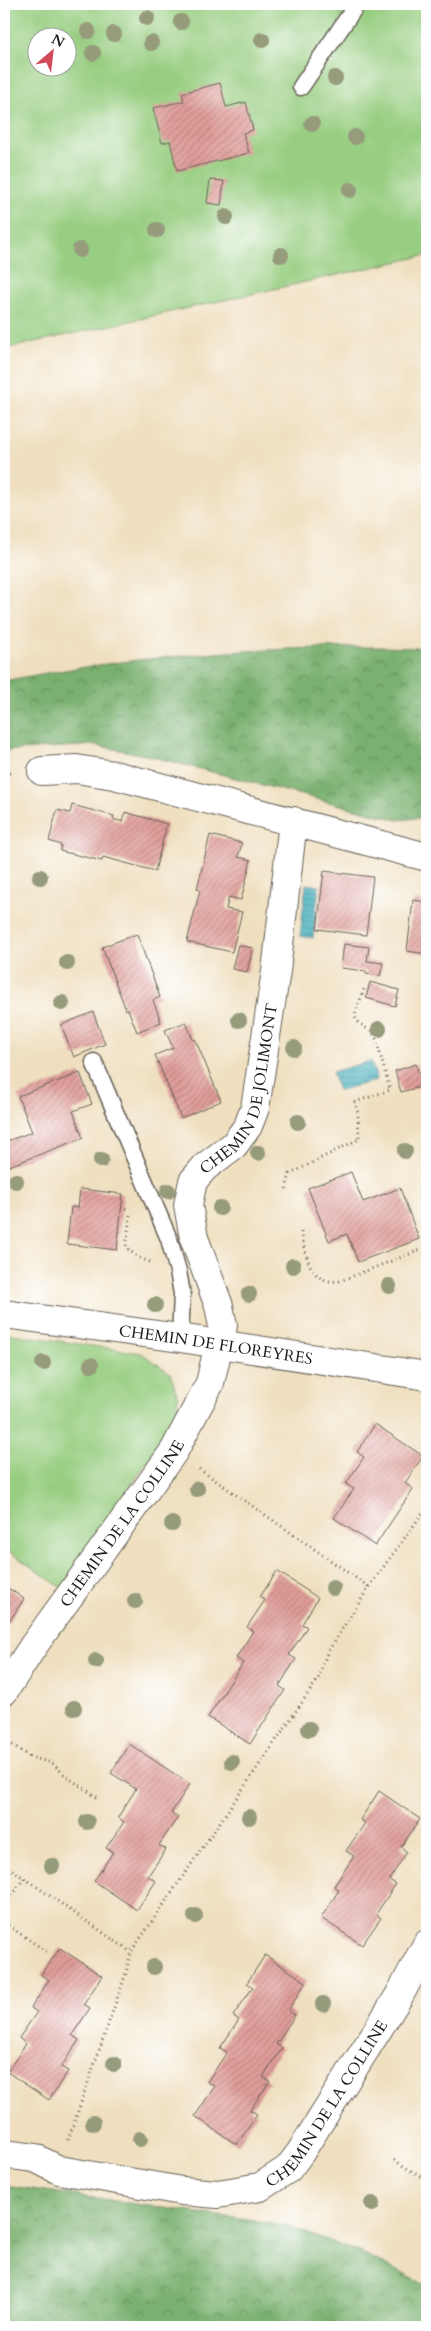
<svg xmlns="http://www.w3.org/2000/svg" width="431" height="2331" viewBox="0 0 431 2331" font-family="Cardo,serif">
<style>
.green{fill:#98ce81;stroke:#5a754e;fill-rule:evenodd}
.forest{fill:url(#forest-crowns);stroke:#4b6646}
.water{fill:url(#water-rules);stroke:#2c646a}
.building{fill:url(#building-hatch)}
.lines{fill:none;stroke-linecap:round;stroke-linejoin:round}
.lane-casing{stroke:#666055;stroke-width:19}
.street-casing{stroke:#666055;stroke-width:30}
.path{stroke:#666055;stroke-width:3;stroke-dasharray:1 4;stroke-linecap:butt}
.lane{stroke:#fff;stroke-width:16}
.street{stroke:#fff;stroke-width:28}
.tree{fill:#969b7b}
.labels{text-anchor:middle;stroke-width:5;stroke-linejoin:round;paint-order:stroke}
.street-label{font-size:16px;fill:#1c1c1c;stroke:#fff}
</style>
<defs>
<pattern id="forest-crowns" width="20" height="18" patternUnits="userSpaceOnUse" patternTransform="scale(1.25)"><rect width="20" height="18" fill="#7ab16f"/><path d="M2 6a3 3 0 1 1 6 0M12 15a3 3 0 1 1 6 0" fill="none" stroke="#638f5a"/></pattern>
<pattern id="water-rules" width="6" height="5" patternUnits="userSpaceOnUse" patternTransform="scale(1.25)"><rect width="6" height="5" fill="#3babb8"/><path d="M0 2.5h6" fill="none" stroke="#318a95"/></pattern>
<pattern id="building-hatch" width="6" height="6" patternUnits="userSpaceOnUse" patternTransform="scale(1.25)"><rect width="6" height="6" fill="#e19e9a"/><path d="M-1 1l2-2M0 6l6-6M5 7l2-2" fill="none" stroke="#b6807d"/></pattern>
</defs>
<rect width="100%" height="100%" fill="#fff"/>
<filter id="ink" filterUnits="userSpaceOnUse"><feTurbulence type="fractalNoise" baseFrequency=".02" numOctaves="2"/><feDisplacementMap in="SourceGraphic" scale="10" xChannelSelector="R" yChannelSelector="G"/><feConvolveMatrix kernelMatrix="1 2 1 2 8 2 1 2 1" color-interpolation-filters="sRGB"/></filter>
<filter id="wash" filterUnits="userSpaceOnUse"><feTurbulence type="fractalNoise" baseFrequency=".0096" numOctaves="4" result="noise"/><feDisplacementMap in="SourceGraphic" scale="20" xChannelSelector="R" yChannelSelector="G"/><feGaussianBlur stdDeviation="1.12" result="paint"/><feColorMatrix in="noise" values="0 0 0 0 0 0 0 0 0 0 0 0 0 0 0 0 0 1.4 0 .05"/><feComposite in="paint" operator="in"/></filter>
<g filter="url(#wash)">
<rect width="100%" height="100%" fill="#efdfbf"/>
<!-- green -->
<path class="green" d="M4 4H427V255L4 349ZM38 38H68V68H38Z
M4 1333 141 1353 170 1373 178 1397 176 1419 62 1588 4 1548Z"/>
<!-- forest -->
<path class="forest" d="M378 647 427 648V817L398 820 150 756 95 745 4 751V681C127 656 253 648 378 647Z
M4 2185 289 2226 364 2254 427 2286V2327H4Z"/>
<!-- water -->
<path class="water" d="M306 884 319 886 313 938 300 936Z
M371 1061 377 1080 338 1091 332 1072Z"/>
<g id="blocks">
<!-- building -->
<path class="building" d="M220 83 226 107 246 102 253 130 243 133 249 153 177 171 170 141 162 143 153 108 184 101 182 93Z
M210 180 224 181 221 205 207 203Z
M72 805 114 816 113 819 123 822 125 812 167 824 155 871 103 857 102 861 60 851 61 845 49 841 57 810 70 813Z
M210 835 242 843 238 857 251 860 241 900 229 897 226 909 242 912 232 952 187 942 200 890 197 889Z
M324 871 373 877 366 935 317 929Z
M413 900 427 902V954L407 951Z
M137 934 160 997 153 1000 161 1022 137 1032 128 1009 126 1010 102 947Z
M344 944 369 947 367 961 383 963 380 976 366 974V971L341 968Z
M238 945 253 948 247 972 232 969Z
M370 982 399 990 395 1006 366 998Z
M93 1012 105 1044 74 1057 61 1025Z
M186 1022 193 1040 195 1039 221 1101 181 1118 155 1055 173 1048 165 1030Z
M416 1064 423 1086 401 1092 395 1071Z
M80 1073 92 1104 73 1111 83 1138 4 1168V1142L32 1132 18 1096Z
M351 1172 363 1202 400 1188 419 1239 358 1262 347 1234 329 1241 308 1188Z
M80 1189 123 1194 117 1250 67 1244 71 1207 78 1208Z
M375 1424 423 1456 405 1483 413 1489 375 1546 334 1518 354 1489 346 1484 364 1457 357 1452Z
M277 1571 318 1598 302 1624 307 1627 289 1655 296 1659 279 1686 285 1690 250 1744 208 1717 243 1663 236 1658 253 1631 247 1627 265 1600 260 1597Z
M4 1585 24 1599 4 1629Z
M129 1744 190 1784 171 1813 178 1817 159 1845 166 1849 148 1876 156 1881 137 1910 94 1881 113 1852 106 1848 124 1822 118 1817 136 1789 111 1773Z
M379 1791 420 1819 401 1847 407 1852 389 1880 396 1884 376 1914 381 1918 362 1945 321 1918 339 1890 334 1886 354 1856 346 1851 365 1823 360 1820Z
M60 1948 102 1976 84 2004 90 2008 72 2035 79 2040 61 2067 68 2071 49 2100 7 2072 26 2044 19 2038 37 2012 31 2008 49 1980 41 1975Z
M265 1955 306 1982 288 2011 295 2015 276 2044 282 2048 263 2077 270 2081 250 2110 257 2114 237 2145 195 2116 215 2086 207 2082 227 2052 220 2048 239 2020 233 2016 253 1987 247 1983Z"/>
</g>
</g>
<g filter="url(#ink)">
<use href="#blocks" fill-opacity="0" stroke="#666055" stroke-width="1"/>
<g class="lines">
<!-- lane casing -->
<g class="lane-casing">
<path id="lane" d="M301 87 357 4
M94 1062 169 1239 178 1271 182 1294 180 1338"/>
</g>
<!-- street casing -->
<g class="street-casing">
<g id="street">
<path d="M42 771 76 769 114 775 427 857"/>
<path id="s1" d="M4 1314 180 1338 427 1376"/>
<path id="s2" d="M4 1691 34 1645 174 1451 210 1383 223 1326 219 1306 194 1238 188 1205 193 1181 205 1167 234 1145 248 1126 255 1108 276 971 293 821"/>
<path id="s3" d="M4 2154 35 2158 59 2170 182 2191 218 2194 260 2187 288 2169 300 2153 399 1996 427 1944"/>
</g>
</g>
<!-- path -->
<path class="path" d="M4 773H13
M286 1189 290 1174 359 1139 358 1113 355 1102 390 1090 376 1039 372 1032 356 1021 355 1014 365 987
M121 1208 131 1209
M130 1215 126 1247 137 1257 150 1262
M301 1232C306 1255 309 1285 340 1281L420 1250
M199 1469 369 1587
M4 1739 30 1757 52 1763 66 1776 98 1798
M4 1864 131 1952
M4 1908 24 1878
M4 1923 49 1953
M68 2140 126 1973 131 1952 318 1679 327 1653 369 1587 427 1507
M394 2160 427 2181"/>
<!-- lane -->
<use href="#lane" class="lane"/>
<!-- street -->
<use href="#street" class="street"/>
</g>
<!-- trees -->
<g class="tree">
<circle cx="147" cy="18" r="8"/>
<circle cx="181" cy="22" r="8"/>
<circle cx="88" cy="31" r="8"/>
<circle cx="114" cy="34" r="8"/>
<circle cx="262" cy="40" r="8"/>
<circle cx="151" cy="43" r="8"/>
<circle cx="93" cy="53" r="8"/>
<circle cx="335" cy="78" r="8"/>
<circle cx="312" cy="124" r="8"/>
<circle cx="355" cy="137" r="8"/>
<circle cx="350" cy="190" r="8"/>
<circle cx="226" cy="217" r="8"/>
<circle cx="157" cy="230" r="8"/>
<circle cx="80" cy="250" r="8"/>
<circle cx="281" cy="255" r="8"/>
<circle cx="40" cy="877" r="8"/>
<circle cx="67" cy="963" r="8"/>
<circle cx="62" cy="1003" r="8"/>
<circle cx="239" cy="1020" r="8"/>
<circle cx="379" cy="1029" r="8"/>
<circle cx="294" cy="1048" r="8"/>
<circle cx="298" cy="1122" r="8"/>
<circle cx="405" cy="1151" r="8"/>
<circle cx="258" cy="1153" r="8"/>
<circle cx="101" cy="1160" r="8"/>
<circle cx="16" cy="1181" r="8"/>
<circle cx="168" cy="1191" r="8"/>
<circle cx="220" cy="1208" r="8"/>
<circle cx="293" cy="1266" r="8"/>
<circle cx="389" cy="1286" r="8"/>
<circle cx="249" cy="1294" r="8"/>
<circle cx="155" cy="1305" r="8"/>
<circle cx="43" cy="1363" r="8"/>
<circle cx="91" cy="1365" r="8"/>
<circle cx="197" cy="1489" r="8"/>
<circle cx="172" cy="1524" r="8"/>
<circle cx="333" cy="1588" r="8"/>
<circle cx="135" cy="1601" r="8"/>
<circle cx="96" cy="1661" r="8"/>
<circle cx="74" cy="1708" r="8"/>
<circle cx="309" cy="1729" r="8"/>
<circle cx="232" cy="1762" r="8"/>
<circle cx="249" cy="1817" r="8"/>
<circle cx="87" cy="1822" r="8"/>
<circle cx="52" cy="1866" r="8"/>
<circle cx="195" cy="1916" r="8"/>
<circle cx="154" cy="1967" r="8"/>
<circle cx="323" cy="2004" r="8"/>
<circle cx="114" cy="2064" r="8"/>
<circle cx="93" cy="2123" r="8"/>
<circle cx="140" cy="2139" r="8"/>
<circle cx="372" cy="2204" r="8"/>
</g>
</g>
<g class="labels">
<!-- street labels -->
<g class="street-label">
<text dy="6" stroke="none"><textPath href="#s2" startOffset="689">CHEMIN DE JOLIMONT</textPath></text>
<text dy="6" stroke="none"><textPath href="#s1" startOffset="214">CHEMIN DE FLOREYRES</textPath></text>
<text dy="6" stroke="none"><textPath href="#s2" startOffset="205">CHEMIN DE LA COLLINE</textPath></text>
<text dy="6" stroke="none"><textPath href="#s3" startOffset="370">CHEMIN DE LA COLLINE</textPath></text>
</g>
</g>
<!-- margin -->
<rect width="431" height="2331" fill="none" stroke="#fff" stroke-width="20"/>
<!-- north arrow -->
<g transform="translate(52 52) rotate(28)"><circle r="24" fill="#ffffff" stroke="#a4a4a4"/>
<path d="M0-4L9 19L0 12L-9 19Z" fill="#d1495b"/>
<text y="-8" font-size="14" font-weight="bold" text-anchor="middle" fill="#1c1c1c">N</text>
</g>
</svg>
